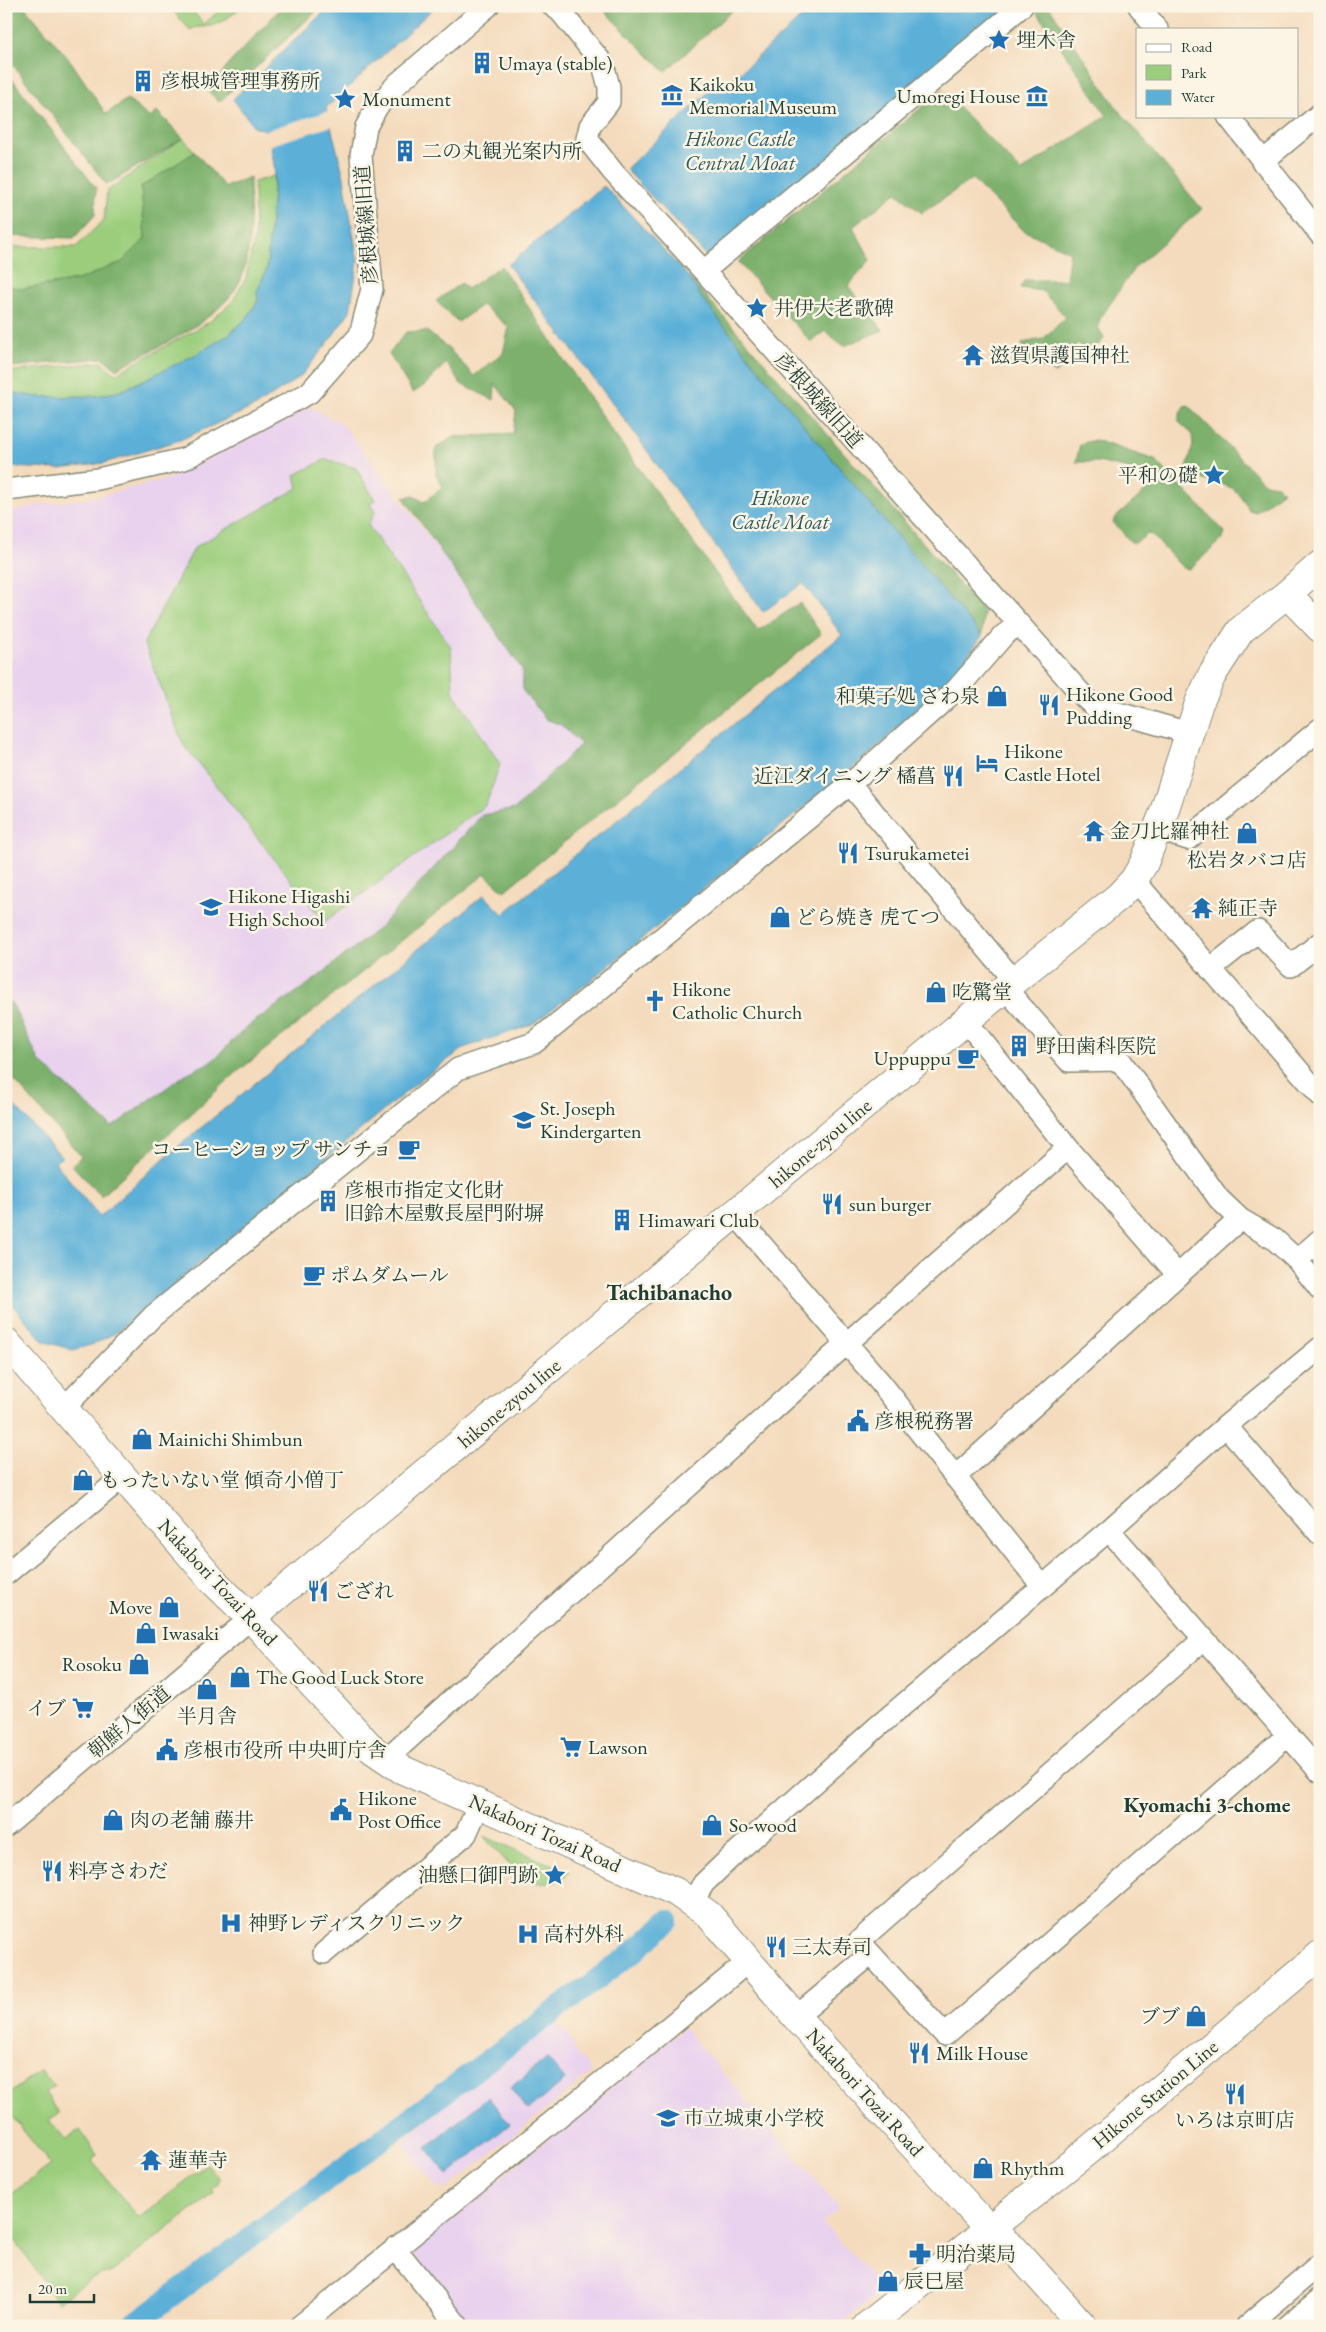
<svg xmlns="http://www.w3.org/2000/svg" width="1326" height="2332" viewBox="0 0 1326 2332" font-family="'EB Garamond','Noto Serif JP',serif">
<style>
.built{fill:#e9d2ee}
.green{fill:#9bcd7d;stroke:#5d8558}
.forest{fill:#7cb06c;stroke:#4e7650}
.water{fill:#5cb0d8;stroke:#3e7686}
.pier{fill:#f4dbbd}
.lines{fill:none;stroke-linecap:round;stroke-linejoin:round}
.canal{stroke:#5cb0d8;stroke-width:22}
.minor-casing{stroke:#8a8c78;stroke-width:24}
.major-casing{stroke:#8a8c78;stroke-width:30}
.minor{stroke:#fff;stroke-width:21}
.major{stroke:#fff;stroke-width:28}
.labels{text-anchor:middle;stroke-width:5;stroke-linejoin:round;paint-order:stroke}
.poi-label{font-size:20px;fill:#1f3d34;stroke:#fcf5e5;text-anchor:start}
.street-label{font-size:20px;fill:#1f3d34;stroke:#fcf5e5}
.water-label{font-size:21px;font-style:italic;fill:#2e5a5d;stroke:#fcf5e5}
.neighbourhood-label{font-size:21px;font-weight:bold;fill:#1f3d34;stroke:#fcf5e5}
.quarter-label{font-size:22px;font-weight:bold;fill:#1f3d34;stroke:#fcf5e5}
</style>
<rect width="100%" height="100%" fill="#fcf5e5"/>
<filter id="ink" filterUnits="userSpaceOnUse"><feTurbulence type="fractalNoise" baseFrequency=".02" numOctaves="2"/><feDisplacementMap in="SourceGraphic" scale="10" xChannelSelector="R" yChannelSelector="G"/><feConvolveMatrix kernelMatrix="1 2 1 2 8 2 1 2 1" color-interpolation-filters="sRGB"/></filter>
<filter id="wash" filterUnits="userSpaceOnUse"><feTurbulence type="fractalNoise" baseFrequency=".0096" numOctaves="4" result="noise"/><feDisplacementMap in="SourceGraphic" scale="20" xChannelSelector="R" yChannelSelector="G"/><feGaussianBlur stdDeviation="1.12" result="paint"/><feColorMatrix in="noise" values="0 0 0 0 0 0 0 0 0 0 0 0 0 0 0 0 0 1.4 0 .05"/><feComposite in="paint" operator="in"/></filter>
<g filter="url(#wash)">
<rect width="100%" height="100%" fill="#f4dbbd"/>
<!-- built -->
<path class="built" d="M310 407 343 425 598 757 110 1161 6 1057V514L36 505 88 499 170 478Z
M548 2023 557 2024 575 2043 573 2048 590 2069V2074L445 2190 442 2186 438 2189 404 2146V2139Z
M684 2028 839 2207 823 2223 884 2289 838 2326H471L411 2251Z"/>
<!-- green -->
<path class="green" d="M169 6H188L204 24 225 6H242C232 15 223 23 210 26 202 28 198 25 190 30Z
M183 138 195 152 141 187 145 239 122 262 78 280 23 289 6 286V247H76L104 220 107 191Z
M274 176 267 268 257 292 258 300 247 318 228 335 197 354 121 391 97 396 38 397 6 392V370L7 372 102 362 115 374 209 322 232 302 246 278 255 235 254 182Z
M326 459 356 468 375 500 370 504 375 512 368 525 451 647 453 692 500 764 486 805 324 922 183 744 144 643 195 547 298 488 295 475Z
M483 1836 569 1872C555 1888 539 1885 521 1877Z
M41 2070 54 2086 45 2092 59 2113 49 2120 65 2140 80 2130 97 2155 92 2161 139 2218 207 2164 219 2178 218 2184 212 2189 214 2193 112 2272 92 2278 58 2302 6 2228V2198L51 2165 6 2109V2096Z"/>
<!-- forest -->
<path class="forest" d="M6 6H24L72 63 106 114 127 99 150 118 157 111 183 138 107 185 6 56Z
M283 6H322L219 102 207 90 218 80 225 68Z
M599 6H737L665 72Z
M1039 6H1052L1050 8 1117 108 1202 209 1135 267 1100 319 1098 327 1104 339 1089 354 1078 343 1056 362 1059 371 1054 373 1027 361 1022 343 1043 339 1066 317 1042 291 1020 288 1025 280H1066L1070 252 1023 230 972 179 922 213 896 193 853 227 871 260 848 286 883 330 844 346 825 331 811 342 738 262 942 90 1021 171 1107 116 1035 9Z
M6 71 96 188 95 215 74 238 6 236Z
M195 152 225 187 250 177C250 210 253 245 242 276 227 319 154 348 116 369L103 358 10 367 6 350V286L23 289 78 280 122 262 145 239 141 187Z
M501 266 611 430 758 631 800 603 821 634 504 891 485 874 236 1073 101 1196 72 1165 81 1156 6 1071V999L13 1005 39 1061 112 1127 186 1074 212 1061 249 1025 314 980 380 927 482 815 515 809 581 744 561 725 546 719 523 691 522 669 404 498 412 495 424 502 443 487 436 474V448L453 437 513 434 516 411 495 384 494 400 461 384 446 363 425 385 413 393 389 354 406 332 427 331 451 351 474 376 503 353 509 327 482 305 458 322 436 301 461 283 467 289Z
M688 276 984 612 982 636 809 432 701 297Z
M1188 405 1264 483 1277 485 1283 491 1256 512 1249 510C1246 504 1242 498 1238 493 1225 479 1200 485 1186 471L1193 445 1192 434 1179 422V416L1184 406Z
M1095 440 1155 460 1225 532 1222 540 1189 569 1182 567 1152 535 1148 534 1135 543 1131 542 1113 522 1115 518 1149 488 1134 470 1098 462H1076L1080 444Z"/>
<!-- water -->
<path class="water" d="M330 6H436L326 108 343 173 358 262 350 311 327 344 300 377 256 406 180 440 104 463 60 469 6 467V392L38 397 97 396 121 391 197 354 228 335 247 318 258 301 257 292 267 268 275 170 271 148 264 129 255 128 233 99Z
M814 6H1014L711 261 626 169 717 84 722 89Z
M604 186 688 276 701 297 809 432 982 636 955 674 872 752 594 978 531 1025 466 1047 424 1077 117 1332 94 1344 73 1350 43 1341 6 1297V1097L62 1157 55 1162 99 1217 162 1160 484 895 503 914 842 635 803 583 763 612 625 420 508 265Z
M547 2058 565 2080 528 2110 510 2088Z
M488 2097 510 2124 448 2175 426 2148Z"/>
<!-- pier -->
<path class="pier" d="M329 111 332 126 268 146 262 131H256H263Z"/>
<g class="lines">
<!-- canal -->
<path class="canal" d="M131 2326 635 1951 668 1921"/>
</g>
</g>
<g filter="url(#ink)">
<g class="lines">
<!-- minor casing -->
<g class="minor-casing">
<path id="minor" d="M553 6 560 11 603 64 609 87V102L590 126 587 139 613 172 710 278 1085 698 1094 706 1189 733
M1139 6 1157 29
M1228 116 1320 234
M1262 162 1320 114
M704 271 1022 6
M6 490 98 479 184 459 309 393 360 335 372 289 361 155 366 127 377 107 397 84 488 6
M850 784 1014 981
M1158 829 1188 839 1320 729
M1134 880 1320 1095
M1210 969 1258 931 1291 966 1320 943
M1005 988 1069 1061 1120 1060 1219 1199 1240 1219 1274 1239 1297 1260 1320 1289
M966 1021 1068 1148 1177 1274
M735 1214 880 1382 1042 1586
M1297 1260 1320 1240
M64 1408 153 1316 458 1069 534 1043 850 784 957 689 1003 636 1018 624
M1226 1426 1320 1534
M955 1477 1240 1219
M1109 1530 1320 1772
M6 1574 124 1476
M1204 1639 859 1941 945 2035 1288 1735
M385 1760 846 1344 1068 1148
M6 1826 251 1618
M692 1902 704 1883 729 1859 876 1728 1109 1530 1226 1426 1320 1348
M324 1953 466 1834 479 1804
M796 2017 871 1954
M395 2248 458 2326
M300 2326 641 2050 749 1961
M1247 2326 1320 2264
M1288 2326 1320 2299"/>
</g>
<!-- major casing -->
<g class="major-casing">
<path id="major" d="M1287 594 1320 628
M6 1342 214 1582 251 1618 373 1750 401 1769 676 1892 709 1915 796 2017 989 2229 1015 2250 1083 2326
M251 1618 1005 988 1118 897 1134 880 1144 863 1164 812 1199 703 1212 675 1241 630 1287 594 1320 565
M867 2326 1091 2148 1320 1955"/>
</g>
<!-- minor -->
<use href="#minor" class="minor"/>
<!-- major -->
<use href="#major" class="major"/>
</g>
</g>
<!-- icons -->
<defs>
<g id="sight-bare" transform="scale(1.725)"><path d="M0-6L1.8-2.2L6-1.7L2.9 1.2L3.7 5.4L0 3.3L-3.7 5.4L-2.9 1.2L-6-1.7L-1.8-2.2Z" fill="#1f6fb2" stroke="#fcf5e5" stroke-width="2.5" paint-order="stroke"/></g>
<g id="building-bare" transform="scale(1.725)"><path d="M-4-6H4V6H1V3H-1V6H-4ZM-2.5-4.3h1.7v1.8h-1.7ZM.8-4.3h1.7v1.8H.8ZM-2.5-1h1.7V.8h-1.7ZM.8-1h1.7V.8H.8Z" fill="#1f6fb2" stroke="#fcf5e5" stroke-width="2.5" paint-order="stroke"/></g>
<g id="museum-bare" transform="scale(1.725)"><path d="M0-6L6-3V-2H-6V-3ZM-5-1h2V3h-2ZM-1-1h2V3h-2ZM3-1h2V3H3ZM-6 4H6V6H-6Z" fill="#1f6fb2" stroke="#fcf5e5" stroke-width="2.5" paint-order="stroke"/></g>
<g id="temple-bare" transform="scale(1.725)"><path d="M0-6L5-2H3V0L6.5 2.5H4V6H1.5V3h-3V6H-4V2.5H-6.5L-3 0V-2H-5Z" fill="#1f6fb2" stroke="#fcf5e5" stroke-width="2.5" paint-order="stroke"/></g>
<g id="shop-bare" transform="scale(1.725)"><path d="M-5-2.5h2.3a2.7 3.5 0 0 1 5.4 0H5L5.5 6h-11ZM-1.5-2.5h3a1.5 2.3 0 0 0-3 0Z" fill="#1f6fb2" stroke="#fcf5e5" stroke-width="2.5" paint-order="stroke"/></g>
<g id="restaurant-bare" transform="scale(1.725)"><path d="M-5-6h1v4h1v-4h1v4h1v-4h1v5L-1.5 .5V6h-2V.5L-5-1ZM5-6V6H3V1.5H1.5Q1.5-4 5-6Z" fill="#1f6fb2" stroke="#fcf5e5" stroke-width="2.5" paint-order="stroke"/></g>
<g id="hotel-bare" transform="scale(1.725)"><path d="M-6-4.5h1.5V1H6V5H4.5V3h-9V5H-6ZM-4 0a1.8 1.8 0 1 1 3.6 0ZM.5 0V-2.5h3Q6-2.5 6 0Z" fill="#1f6fb2" stroke="#fcf5e5" stroke-width="2.5" paint-order="stroke"/></g>
<g id="school-bare" transform="scale(1.725)"><path d="M0-5L7-2L0 1L-7-2ZM-4 1L0 2.5L4 1V4Q0 6-4 4Z" fill="#1f6fb2" stroke="#fcf5e5" stroke-width="2.5" paint-order="stroke"/></g>
<g id="church-bare" transform="scale(1.725)"><path d="M-1.2-6h2.4v3.5h3.3v2.4h-3.3V6h-2.4V-.1h-3.3v-2.4h3.3Z" fill="#1f6fb2" stroke="#fcf5e5" stroke-width="2.5" paint-order="stroke"/></g>
<g id="cafe-bare" transform="scale(1.725)"><path d="M-5.5-4.5H6V0H3Q3 3.5 0 3.5H-2.5Q-5.5 3.5-5.5 0ZM3-3.2v2h1.7v-2ZM-6 4.5H4V6H-6Z" fill="#1f6fb2" stroke="#fcf5e5" stroke-width="2.5" paint-order="stroke"/></g>
<g id="civic-bare" transform="scale(1.725)"><path d="M-.6-6.5H3V-4.5H.6V-3L4-1V1h2V6H-6V1h2V-1L-.6-3ZM-1.2 2.5V6h2.4V2.5Z" fill="#1f6fb2" stroke="#fcf5e5" stroke-width="2.5" paint-order="stroke"/></g>
<g id="supermarket-bare" transform="scale(1.725)"><path d="M-6-5.5h2.5l.6 2H6L4.5 2H-2.5L-4.4-4H-6ZM-1.5 3.2a1.3 1.3 0 1 0 .1 0ZM3 3.2a1.3 1.3 0 1 0 .1 0Z" fill="#1f6fb2" stroke="#fcf5e5" stroke-width="2.5" paint-order="stroke"/></g>
<g id="hospital-bare" transform="scale(1.725)"><path d="M-5-5h3v3.5h4V-5h3V5h-3V1.5h-4V5h-3Z" fill="#1f6fb2" stroke="#fcf5e5" stroke-width="2.5" paint-order="stroke"/></g>
<g id="pharmacy-bare" transform="scale(1.725)"><path d="M-2-6h4v4h4v4h-4v4h-4v-4h-4v-4h4Z" fill="#1f6fb2" stroke="#fcf5e5" stroke-width="2.5" paint-order="stroke"/></g>
</defs>
<g fill-rule="evenodd">
<use href="#sight-bare" x="999" y="40"/>
<use href="#building-bare" x="482" y="63"/>
<use href="#building-bare" x="143" y="81"/>
<use href="#museum-bare" x="672" y="95"/>
<use href="#museum-bare" x="1037" y="96"/>
<use href="#sight-bare" x="345" y="99"/>
<use href="#building-bare" x="405" y="151"/>
<use href="#sight-bare" x="757" y="308"/>
<use href="#temple-bare" x="973" y="355"/>
<use href="#sight-bare" x="1214" y="475"/>
<use href="#shop-bare" x="997" y="696"/>
<use href="#restaurant-bare" x="1049" y="705"/>
<use href="#hotel-bare" x="987" y="763"/>
<use href="#restaurant-bare" x="953" y="776"/>
<use href="#temple-bare" x="1094" y="831"/>
<use href="#shop-bare" x="1247" y="833"/>
<use href="#restaurant-bare" x="848" y="853"/>
<use href="#school-bare" x="211" y="907"/>
<use href="#temple-bare" x="1202" y="908"/>
<use href="#shop-bare" x="780" y="917"/>
<use href="#shop-bare" x="936" y="992"/>
<use href="#church-bare" x="655" y="1001"/>
<use href="#building-bare" x="1019" y="1046"/>
<use href="#cafe-bare" x="968" y="1058"/>
<use href="#school-bare" x="524" y="1120"/>
<use href="#cafe-bare" x="409" y="1149"/>
<use href="#building-bare" x="328" y="1201"/>
<use href="#restaurant-bare" x="832" y="1204"/>
<use href="#building-bare" x="622" y="1220"/>
<use href="#cafe-bare" x="314" y="1275"/>
<use href="#civic-bare" x="858" y="1421"/>
<use href="#shop-bare" x="142" y="1439"/>
<use href="#shop-bare" x="83" y="1480"/>
<use href="#restaurant-bare" x="318" y="1591"/>
<use href="#shop-bare" x="169" y="1607"/>
<use href="#shop-bare" x="146" y="1633"/>
<use href="#shop-bare" x="139" y="1664"/>
<use href="#shop-bare" x="240" y="1677"/>
<use href="#shop-bare" x="207" y="1689"/>
<use href="#supermarket-bare" x="83" y="1708"/>
<use href="#supermarket-bare" x="571" y="1747"/>
<use href="#civic-bare" x="167" y="1750"/>
<use href="#civic-bare" x="341" y="1810"/>
<use href="#shop-bare" x="113" y="1820"/>
<use href="#shop-bare" x="712" y="1825"/>
<use href="#restaurant-bare" x="52" y="1871"/>
<use href="#sight-bare" x="555" y="1875"/>
<use href="#hospital-bare" x="231" y="1923"/>
<use href="#hospital-bare" x="528" y="1934"/>
<use href="#restaurant-bare" x="776" y="1947"/>
<use href="#shop-bare" x="1196" y="2016"/>
<use href="#restaurant-bare" x="919" y="2053"/>
<use href="#restaurant-bare" x="1235" y="2094"/>
<use href="#school-bare" x="668" y="2118"/>
<use href="#temple-bare" x="151" y="2160"/>
<use href="#shop-bare" x="983" y="2168"/>
<use href="#pharmacy-bare" x="920" y="2254"/>
<use href="#shop-bare" x="888" y="2281"/>
</g>
<g class="labels">
<!-- poi labels -->
<g class="poi-label">
<text x="1016" y="47">埋木舎</text>
<text x="498" y="70">Umaya (stable)</text>
<text x="160" y="88">彦根城管理事務所</text>
<text x="689" y="91">Kaikoku<tspan x="689" dy="23">Memorial Museum</tspan></text>
<text x="1020" y="103" text-anchor="end">Umoregi House</text>
<text x="362" y="106">Monument</text>
<text x="422" y="158">二の丸観光案内所</text>
<text x="774" y="315">井伊大老歌碑</text>
<text x="990" y="362">滋賀県護国神社</text>
<text x="1198" y="482" text-anchor="end">平和の礎</text>
<text x="1066" y="701">Hikone Good<tspan x="1066" dy="23">Pudding</tspan></text>
<text x="980" y="703" text-anchor="end">和菓子処 さわ泉</text>
<text x="1004" y="758">Hikone<tspan x="1004" dy="23">Castle Hotel</tspan></text>
<text x="936" y="783" text-anchor="end">近江ダイニング 橘菖</text>
<text x="1110" y="838">金刀比羅神社</text>
<text x="864" y="860">Tsurukametei</text>
<text x="1247" y="867" text-anchor="middle">松岩タバコ店</text>
<text x="228" y="903">Hikone Higashi<tspan x="228" dy="23">High School</tspan></text>
<text x="1218" y="915">純正寺</text>
<text x="796" y="924">どら焼き 虎てつ</text>
<text x="672" y="996">Hikone<tspan x="672" dy="23">Catholic Church</tspan></text>
<text x="952" y="999">吃驚堂</text>
<text x="1036" y="1053">野田歯科医院</text>
<text x="951" y="1065" text-anchor="end">Uppuppu</text>
<text x="540" y="1115">St. Joseph<tspan x="540" dy="23">Kindergarten</tspan></text>
<text x="392" y="1156" text-anchor="end">コーヒーショップ サンチョ</text>
<text x="344" y="1197">彦根市指定文化財<tspan x="344" dy="23">旧鈴木屋敷長屋門附塀</tspan></text>
<text x="849" y="1211">sun burger</text>
<text x="638" y="1227">Himawari Club</text>
<text x="330" y="1282">ポムダムール</text>
<text x="874" y="1428">彦根税務署</text>
<text x="158" y="1446">Mainichi Shimbun</text>
<text x="100" y="1487">もったいない堂 傾奇小僧丁</text>
<text x="334" y="1598">ござれ</text>
<text x="152" y="1614" text-anchor="end">Move</text>
<text x="162" y="1640">Iwasaki</text>
<text x="122" y="1671" text-anchor="end">Rosoku</text>
<text x="256" y="1684">The Good Luck Store</text>
<text x="66" y="1715" text-anchor="end">イブ</text>
<text x="207" y="1723" text-anchor="middle">半月舎</text>
<text x="588" y="1754">Lawson</text>
<text x="183" y="1757">彦根市役所 中央町庁舎</text>
<text x="358" y="1805">Hikone<tspan x="358" dy="23">Post Office</tspan></text>
<text x="130" y="1827">肉の老舗 藤井</text>
<text x="729" y="1832">So-wood</text>
<text x="68" y="1878">料亭さわだ</text>
<text x="538" y="1882" text-anchor="end">油懸口御門跡</text>
<text x="248" y="1930">神野レディスクリニック</text>
<text x="544" y="1941">高村外科</text>
<text x="792" y="1954">三太寿司</text>
<text x="1180" y="2023" text-anchor="end">ブブ</text>
<text x="936" y="2060">Milk House</text>
<text x="684" y="2125">市立城東小学校</text>
<text x="1235" y="2127" text-anchor="middle">いろは京町店</text>
<text x="168" y="2167">蓮華寺</text>
<text x="1000" y="2175">Rhythm</text>
<text x="936" y="2261">明治薬局</text>
<text x="904" y="2288">辰巳屋</text>
</g>
<!-- street labels -->
<g class="street-label">
<text transform="translate(366 225) rotate(-94)" y="7">彦根城線旧道</text>
<text transform="translate(819 400) rotate(48)" y="7">彦根城線旧道</text>
<text transform="translate(820 1143) rotate(-40)" y="7">hikone-zyou line</text>
<text transform="translate(509 1403) rotate(-40)" y="7">hikone-zyou line</text>
<text transform="translate(218 1582) rotate(47)" y="7">Nakabori Tozai Road</text>
<text transform="translate(129 1722) rotate(-40)" y="7">朝鮮人街道</text>
<text transform="translate(545 1833) rotate(24)" y="7">Nakabori Tozai Road</text>
<text transform="translate(865 2092) rotate(48)" y="7">Nakabori Tozai Road</text>
<text transform="translate(1155 2094) rotate(-40)" y="7">Hikone Station Line</text>
</g>
<!-- water labels -->
<g class="water-label">
<text x="740" y="146">Hikone Castle<tspan x="740" dy="24">Central Moat</tspan></text>
<text x="780" y="505">Hikone<tspan x="780" dy="24">Castle Moat</tspan></text>
</g>
<!-- neighbourhood labels -->
<g class="neighbourhood-label">
<text x="1207" y="1812">Kyomachi 3-chome</text>
</g>
<!-- quarter labels -->
<g class="quarter-label">
<text x="669" y="1300">Tachibanacho</text>
</g>
</g>
<!-- margin -->
<rect width="1326" height="2332" fill="none" stroke="#fcf5e5" stroke-width="25"/>
<!-- legend -->
<rect x="1136" y="28" width="162" height="90" fill="#fcf5e5" stroke="#a4ab9e"/>
<rect x="1146" y="44" width="25" height="8" fill="#ffffff" stroke="#a4ab9e"/>
<text x="1181" y="52" font-size="15" fill="#1f3d34">Road</text>
<rect x="1146" y="65" width="25" height="15" fill="#9bcd7d" stroke="#a4ab9e"/>
<text x="1181" y="78" font-size="15" fill="#1f3d34">Park</text>
<rect x="1146" y="90" width="25" height="15" fill="#5cb0d8" stroke="#a4ab9e"/>
<text x="1181" y="102" font-size="15" fill="#1f3d34">Water</text>
<!-- scale -->
<path d="M30 2294v8h64v-8" fill="none" stroke="#1f3d34" stroke-width="2.5"/>
<text x="38" y="2294" font-size="15" fill="#1f3d34" stroke="#fcf5e5" stroke-width="4" paint-order="stroke">20 m</text>
</svg>
